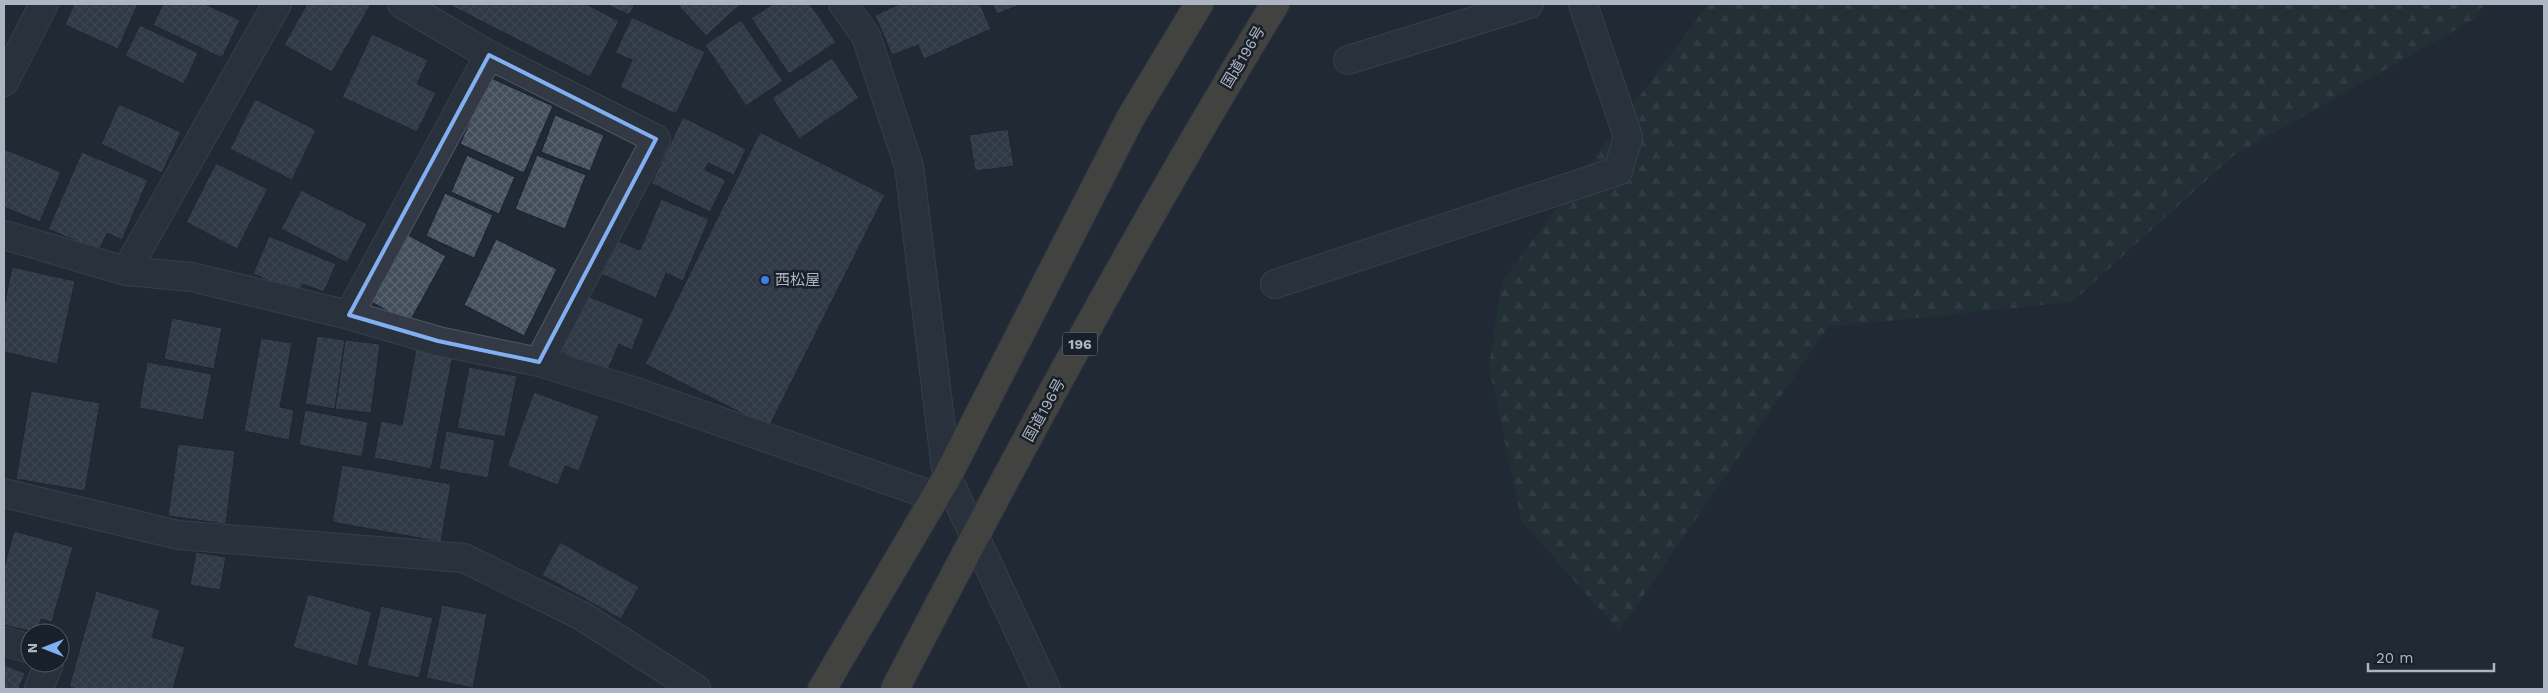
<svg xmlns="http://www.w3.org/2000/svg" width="2548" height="693" viewBox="0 0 2548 693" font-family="'Work Sans','Noto Sans JP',sans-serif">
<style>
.forest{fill:url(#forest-firs)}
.building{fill:url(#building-cross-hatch);stroke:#1a222b}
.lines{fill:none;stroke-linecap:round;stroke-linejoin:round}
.street-casing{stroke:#505863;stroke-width:30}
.highway-casing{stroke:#3d454f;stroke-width:30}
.street{stroke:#333a45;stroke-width:28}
.highway{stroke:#6a6050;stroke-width:28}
.marked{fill:none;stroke:#82aef2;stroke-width:4;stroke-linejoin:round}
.shop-dot{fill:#3f7fe0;stroke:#192029;stroke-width:2}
.labels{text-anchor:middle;stroke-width:5;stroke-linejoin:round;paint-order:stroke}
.shield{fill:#192029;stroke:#818894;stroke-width:1}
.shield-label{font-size:14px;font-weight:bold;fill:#adb5c2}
.street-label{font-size:15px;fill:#adb5c2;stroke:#192029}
.poi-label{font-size:15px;fill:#adb5c2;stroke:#192029;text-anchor:start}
</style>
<defs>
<pattern id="forest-firs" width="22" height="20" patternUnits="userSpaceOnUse" patternTransform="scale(1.25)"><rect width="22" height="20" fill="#243737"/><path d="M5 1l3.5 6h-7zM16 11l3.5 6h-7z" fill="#415252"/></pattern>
<pattern id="building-cross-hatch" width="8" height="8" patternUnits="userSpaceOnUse" patternTransform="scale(1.25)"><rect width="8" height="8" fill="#434e5c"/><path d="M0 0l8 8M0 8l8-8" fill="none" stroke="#5b6572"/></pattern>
</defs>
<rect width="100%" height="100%" fill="#202934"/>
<!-- forest -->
<path class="forest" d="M1708 4H1849L1853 7 1856 4H2484L2473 20 2233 156 2072 302 1828 327 1619 631 1522 522 1489 367 1501 283Z"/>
<!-- building -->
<path class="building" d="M74 4H138L118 49 65 25Z
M163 4H205L240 20 222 58 153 25Z
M307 4H371L332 72 284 45Z
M448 4H586L619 21 590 77Z
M606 4H635L629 15Z
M677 4H741L706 36Z
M773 4H810L836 42 789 74 751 18Z
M900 4H980L991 29 924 59 918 45 892 55 875 15Z
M992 4H1022L997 14Z
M632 17 705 52 676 114 620 87 632 60 615 53Z
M741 20 783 81 746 106 705 45Z
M140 25 198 53 184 84 125 56Z
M372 34 428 60 417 84 436 93 417 132 342 97Z
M832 58 859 98 799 139 772 98Z
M489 77 553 106 524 173 460 144Z
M255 99 316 130 292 180 230 149Z
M119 104 181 132 162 173 101 144Z
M555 115 604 135 590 171 541 152Z
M683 117 746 149 734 175 708 163 705 170 726 180 710 212 651 183Z
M1008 129 1014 166 975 171 969 135Z
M760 132 885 195 769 427 645 364Z
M4 149 61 172 40 222 4 207Z
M82 152 148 180 122 240 107 233 99 251 48 229Z
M467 155 515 177 499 214 451 192Z
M537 155 586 175 565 229 515 209Z
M216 163 268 189 237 249 186 222Z
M301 190 367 224 347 263 281 229Z
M445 193 493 215 474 258 426 236Z
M661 199 709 219 683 281 666 273 656 298 594 271 609 237 640 250Z
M403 232 446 256 409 323 366 299Z
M269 236 336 264 324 292 303 284 299 293 253 274Z
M496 239 557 269 524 336 464 305Z
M12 267 75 281 57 364 4 352V307Z
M583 294 644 319 632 350 619 344 607 372 560 352Z
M172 318 222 328 214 369 164 359Z
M317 336 345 340 335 409 305 404Z
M261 338 292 343 280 407 294 410 289 440 244 431Z
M345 340 380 344 371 413 335 409Z
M417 343 454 350 431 469 374 458 381 421 402 425Z
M147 362 212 374 203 420 139 408Z
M469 367 517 376 505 437 457 428Z
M31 391 100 403 85 491 16 479Z
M534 392 599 416 579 471 565 466 558 485 507 466Z
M305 410 368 422 362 457 299 445Z
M446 431 495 440 488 478 439 469Z
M178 444 235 451 226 524 168 516Z
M342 465 451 484 441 542 332 522Z
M14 531 73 547 52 622 41 619 37 633 4 625V568Z
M560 542 639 587 621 619 542 575Z
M196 552 226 557 220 590 190 585Z
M96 591 160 610 152 637 185 647 173 689H78L69 687Z
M308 594 372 612 357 666 293 647Z
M442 605 487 614 473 688 426 678Z
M381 606 433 618 419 678 367 666Z
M4 665 25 673 19 689H4Z"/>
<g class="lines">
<!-- street casing -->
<g class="street-casing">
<path id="street" d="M843 4 866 36 909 166 947 477 1046 689
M1348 60 1529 4
M4 82 44 4
M4 235 126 271 192 277 349 315 438 341 539 362 656 139 489 55 402 4
M126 271 277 4
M1275 284 1618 171 1628 137 1583 4
M349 315 489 55
M539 362 633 391 936 497
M4 493 178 535 464 558 582 616 696 689
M4 641 30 649
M39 689 49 663"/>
</g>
<!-- highway casing -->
<g class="highway-casing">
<path id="highway" d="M822 689 947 477 1131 117 1199 4
M895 689C1015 458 1139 227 1275 4"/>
</g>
<!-- street -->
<use href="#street" class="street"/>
<!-- highway -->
<use href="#highway" class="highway"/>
</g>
<!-- marked area -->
<path d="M0 0H2548V693H0ZM489 55 656 139 539 362 438 341 349 315Z" fill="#202934" fill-opacity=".55" fill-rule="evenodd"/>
<path class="marked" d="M489 55 656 139 539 362 438 341 349 315Z"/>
<!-- markers -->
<circle class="shop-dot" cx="765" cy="280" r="5"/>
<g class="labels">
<!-- shield labels -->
<rect class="shield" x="1062.5" y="332.5" width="35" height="23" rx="4"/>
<g class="shield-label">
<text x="1080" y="349">196</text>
</g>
<!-- street labels -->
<g class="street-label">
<text transform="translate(1243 57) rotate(-59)" y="5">国道196号</text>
<text transform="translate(1044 410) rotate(-61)" y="5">国道196号</text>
</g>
<!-- poi labels -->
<g class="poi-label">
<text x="775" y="285">西松屋</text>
</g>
</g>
<!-- border -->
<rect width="2548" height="693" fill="none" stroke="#adb5c2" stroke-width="10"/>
<!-- north arrow -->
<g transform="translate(45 648) rotate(270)"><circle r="24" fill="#192029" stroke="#545c66"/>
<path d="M0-4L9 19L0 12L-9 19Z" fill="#82aef2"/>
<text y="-8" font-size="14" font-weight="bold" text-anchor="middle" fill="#adb5c2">N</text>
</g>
<!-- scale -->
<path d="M2368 663v8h126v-8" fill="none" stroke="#adb5c2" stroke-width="2.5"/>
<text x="2376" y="663" font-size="15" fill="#adb5c2" stroke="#192029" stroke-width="4" paint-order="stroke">20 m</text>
</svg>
